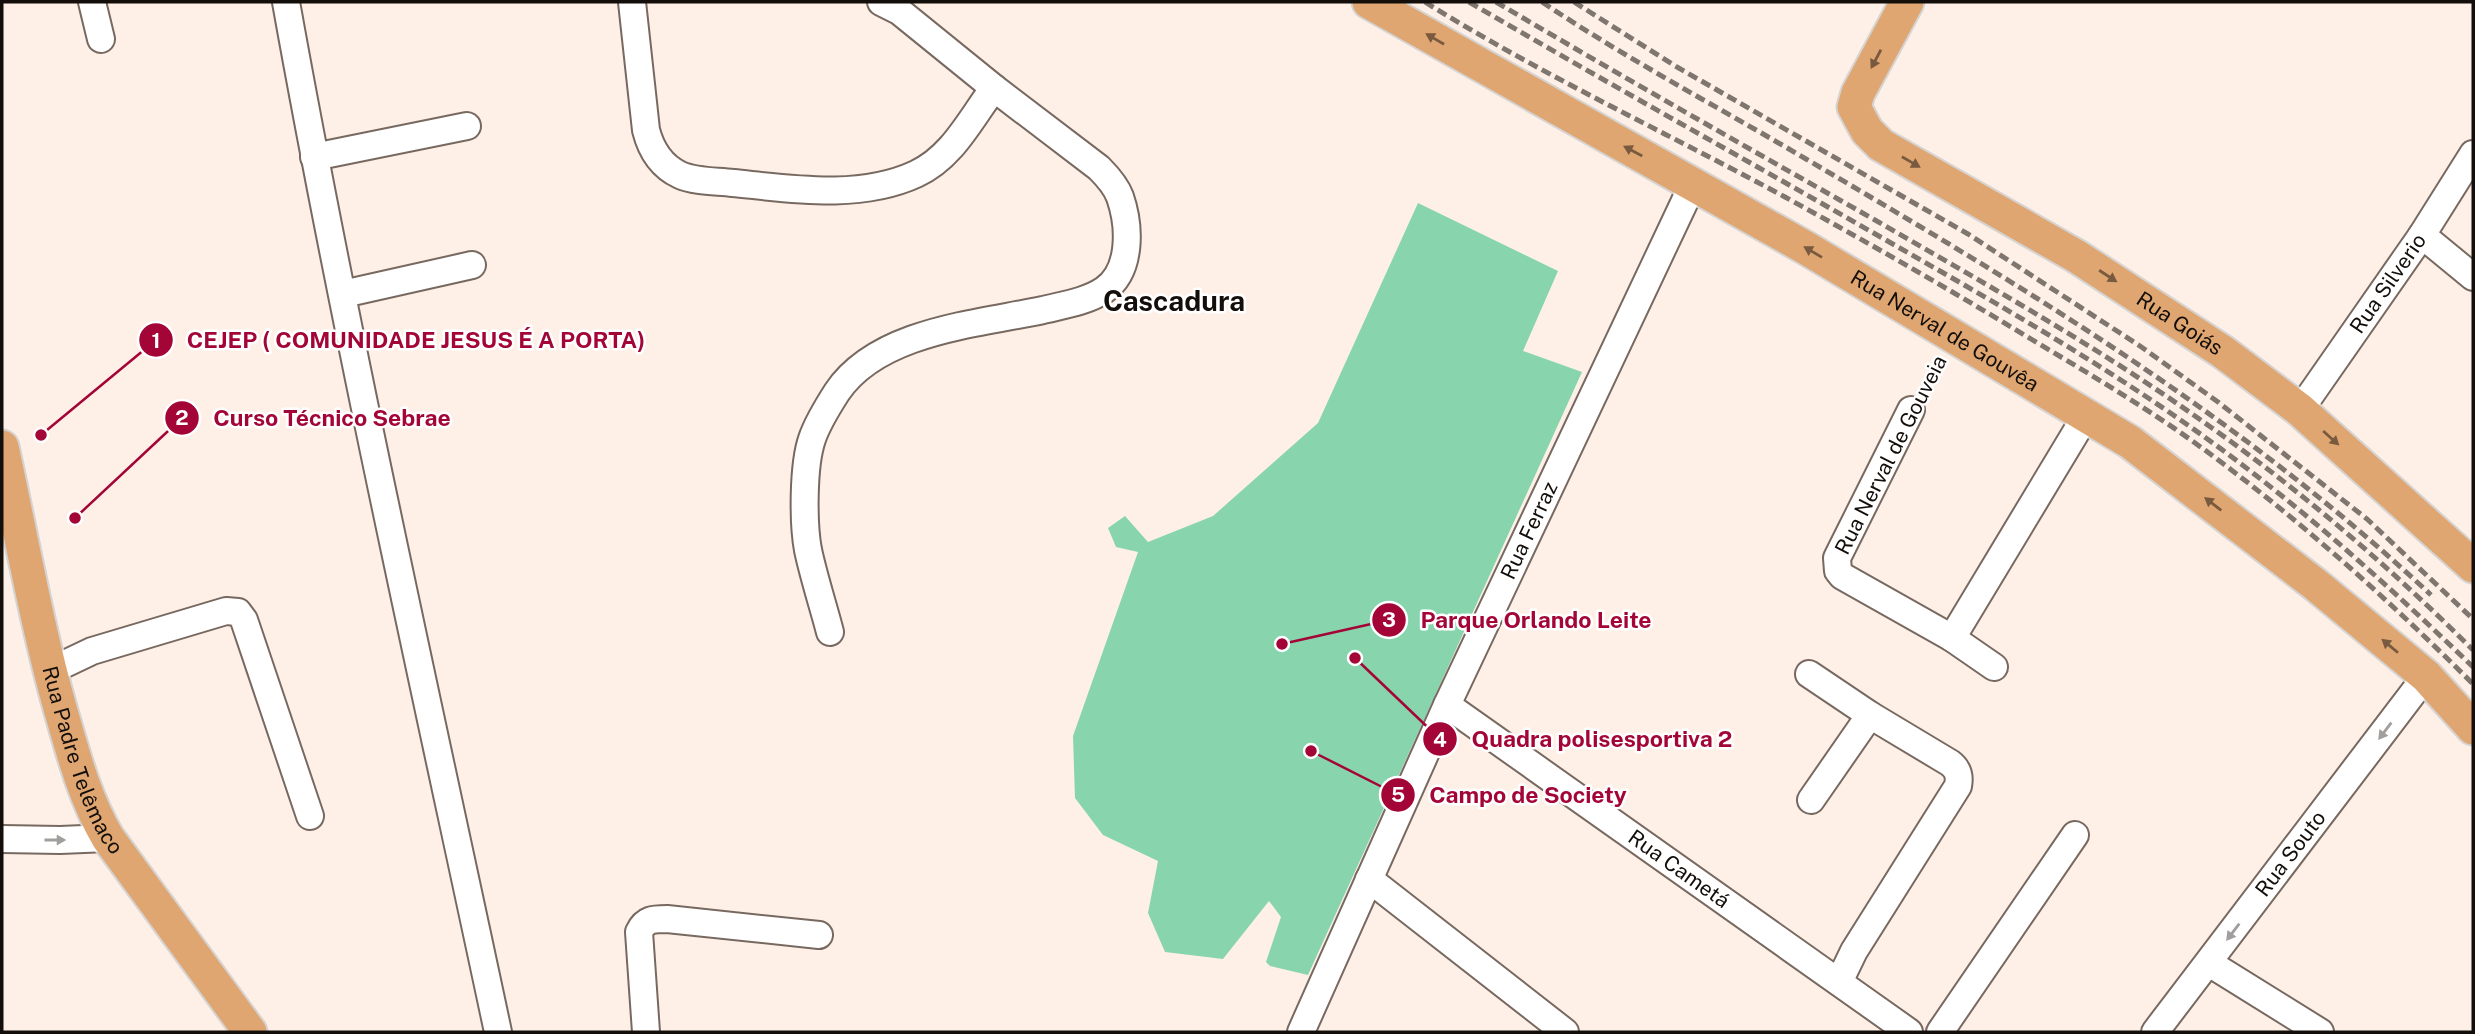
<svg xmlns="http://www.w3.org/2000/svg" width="2475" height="1034" viewBox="0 0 2475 1034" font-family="'Public Sans',sans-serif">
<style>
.green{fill:#88d5ad}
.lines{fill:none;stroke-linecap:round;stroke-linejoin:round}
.minor-casing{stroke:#786960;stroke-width:30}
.major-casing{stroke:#d5d4d3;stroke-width:37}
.path{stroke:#857b75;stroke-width:3.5;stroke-dasharray:3.5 3.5;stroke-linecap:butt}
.minor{stroke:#fff;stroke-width:26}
.major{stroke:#dfa671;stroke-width:33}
.rail{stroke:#807670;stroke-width:5;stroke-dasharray:10 5;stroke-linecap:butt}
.oneway{fill:#795a3e}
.oneway2{fill:#a19f9d}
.labels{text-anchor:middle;stroke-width:5;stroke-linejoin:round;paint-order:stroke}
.street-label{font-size:21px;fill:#130e0a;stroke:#fff}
.district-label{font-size:28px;font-weight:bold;fill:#130e0a;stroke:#fff}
.leader{fill:none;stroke:#a30537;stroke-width:2.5}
.callout-dot{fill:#a30537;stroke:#fff;stroke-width:2.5}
.mark-label{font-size:21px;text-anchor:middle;font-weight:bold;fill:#fff}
.callout-label{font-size:23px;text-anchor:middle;font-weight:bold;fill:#a30537;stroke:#fff;stroke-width:5;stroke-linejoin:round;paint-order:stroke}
</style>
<rect width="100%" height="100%" fill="#fef0e7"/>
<!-- green -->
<path class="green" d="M1418 203 1558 271 1523 351 1582 372 1308 975 1270 966 1266 962 1281 917 1269 901 1223 959 1165 952 1148 913 1158 861 1103 835 1075 798 1073 736 1138 552 1116 547 1108 528 1125 516 1148 542 1213 516 1318 423Z"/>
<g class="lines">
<!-- minor casing -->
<g class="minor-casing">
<g id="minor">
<path d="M92 2 101 39"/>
<path d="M286 2C348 347 425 689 498 1032"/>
<path d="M632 2 646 130C651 150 661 166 680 175 696 182 716 181 733 183 792 189 860 200 916 174 953 157 971 118 994 88L1099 168C1107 176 1116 186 1120 197 1130 226 1132 271 1104 290 1086 302 1063 305 1043 310 977 324 878 331 837 392 828 406 817 424 812 439 803 465 803 523 808 550 814 578 823 605 830 632"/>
<path d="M881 2 899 11 994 88"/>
<path d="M314 157 467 126"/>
<path d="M2422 235 2473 277"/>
<path d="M343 294 472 265"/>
<path d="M1911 410 1837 558 1838 571 1842 576 1952 638 1994 667"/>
<path id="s1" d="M2300 410 2422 235 2473 154"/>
<path d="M1952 638 2087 414"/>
<path d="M50 671 92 651 226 611 238 612 244 620 310 816"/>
<path d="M1809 674 1870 715 1950 763C1958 769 1960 776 1958 786L1854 951 1839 982"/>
<path id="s2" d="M1447 705 1909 1032"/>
<path d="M1811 800 1870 715"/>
<path d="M2 839 60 840 108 838"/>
<path d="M1369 879 1565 1032"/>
<path d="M2209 963 2320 1032"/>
<path d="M646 1032 639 932C645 919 653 919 667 919L819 935"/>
<path id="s3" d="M1301 1032 1447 705 1693 184"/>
<path d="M1940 1032 2075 835"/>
<path id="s4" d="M2155 1032 2426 676"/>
</g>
</g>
<!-- major casing -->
<g class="major-casing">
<g id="major">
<path id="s5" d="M1369 2 1806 248 2130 442 2316 585 2426 676 2473 728"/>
<path id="s6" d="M1907 2 1858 93 1854 107 1867 131 1881 145 2076 256 2223 352 2300 410 2473 566"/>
<path id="s7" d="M2 447C21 534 36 622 60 708 73 753 84 797 108 838L250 1032"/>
</g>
</g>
<!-- path -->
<path class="path" d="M1922 390 1939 360"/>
<!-- minor -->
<use href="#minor" class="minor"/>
<!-- major -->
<use href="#major" class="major"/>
<!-- rail -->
<path class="rail" d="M1425 2C1540 74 1665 132 1785 197 1867 242 1947 288 2026 336 2086 372 2146 407 2202 448 2299 519 2388 599 2473 684
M1469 2C1609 84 1750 162 1891 243 1998 304 2106 366 2206 438 2302 507 2389 586 2473 667
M1496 2C1621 76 1748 148 1875 220 1989 286 2105 351 2212 428 2305 494 2393 570 2473 650
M1542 2C1627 59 1718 107 1806 159 2026 288 2245 420 2431 595
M1574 2 1677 67 1968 234 2140 346 2218 402 2367 519 2473 619"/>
</g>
<!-- one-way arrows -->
<defs><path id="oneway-solid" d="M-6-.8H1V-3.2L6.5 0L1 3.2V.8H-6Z" transform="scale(1.75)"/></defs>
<g class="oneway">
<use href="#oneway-solid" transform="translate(1435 39) rotate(-150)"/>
<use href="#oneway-solid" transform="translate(1876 59) rotate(118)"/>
<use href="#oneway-solid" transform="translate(1633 151) rotate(-152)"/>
<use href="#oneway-solid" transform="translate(1911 162) rotate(30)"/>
<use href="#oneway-solid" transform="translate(1813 252) rotate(-149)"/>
<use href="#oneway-solid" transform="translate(2108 276) rotate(33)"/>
<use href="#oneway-solid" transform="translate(2331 438) rotate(42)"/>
<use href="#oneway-solid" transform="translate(2213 504) rotate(-142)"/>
<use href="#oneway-solid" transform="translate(2390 646) rotate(-140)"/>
</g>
<g class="oneway2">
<use href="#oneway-solid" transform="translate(2385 731) rotate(127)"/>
<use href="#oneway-solid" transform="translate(55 840)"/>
<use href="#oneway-solid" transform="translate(2233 932) rotate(127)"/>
</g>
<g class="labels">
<!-- street labels -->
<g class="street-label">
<text dy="7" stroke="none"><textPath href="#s1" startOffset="154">Rua Silverio</textPath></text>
<text dy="7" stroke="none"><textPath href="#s6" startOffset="513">Rua Goiás</textPath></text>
<text dy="7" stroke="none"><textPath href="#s5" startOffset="663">Rua Nerval de Gouvêa</textPath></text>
<text transform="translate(1891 455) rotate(-63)" y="7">Rua Nerval de Gouveia</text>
<text dy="7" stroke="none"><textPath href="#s3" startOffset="551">Rua Ferraz</textPath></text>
<text dy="7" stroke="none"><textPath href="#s7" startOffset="324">Rua Padre Telêmaco</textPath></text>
<text dy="7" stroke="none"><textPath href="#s4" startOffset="224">Rua Souto</textPath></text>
<text dy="7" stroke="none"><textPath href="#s2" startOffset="284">Rua Cametá</textPath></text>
</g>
<!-- district labels -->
<g class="district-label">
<text x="1174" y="311">Cascadura</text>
</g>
</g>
<!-- callouts -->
<path class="leader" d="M41 435L156 340M75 518L182 418M1282 644L1389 620M1355 658L1440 739M1311 751L1398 795"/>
<g class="callout-dot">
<circle cx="41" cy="435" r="7"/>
<circle cx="75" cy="518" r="7"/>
<circle cx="1282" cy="644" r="7"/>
<circle cx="1355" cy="658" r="7"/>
<circle cx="1311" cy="751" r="7"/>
<circle cx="156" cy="340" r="18"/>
<circle cx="182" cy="418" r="18"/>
<circle cx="1389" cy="620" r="18"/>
<circle cx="1440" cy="739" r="18"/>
<circle cx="1398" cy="795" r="18"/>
</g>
<g class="mark-label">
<text x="156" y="348">1</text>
<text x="182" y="425">2</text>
<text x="1389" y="627">3</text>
<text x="1440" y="747">4</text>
<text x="1398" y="802">5</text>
</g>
<g class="callout-label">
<text x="416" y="348">CEJEP ( COMUNIDADE JESUS É A PORTA)</text>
<text x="332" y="426">Curso Técnico Sebrae</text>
<text x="1536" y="628">Parque Orlando Leite</text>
<text x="1602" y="747">Quadra polisesportiva 2</text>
<text x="1528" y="803">Campo de Society</text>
</g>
<!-- border -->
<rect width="2475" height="1034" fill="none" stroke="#130e0a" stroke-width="7"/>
</svg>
